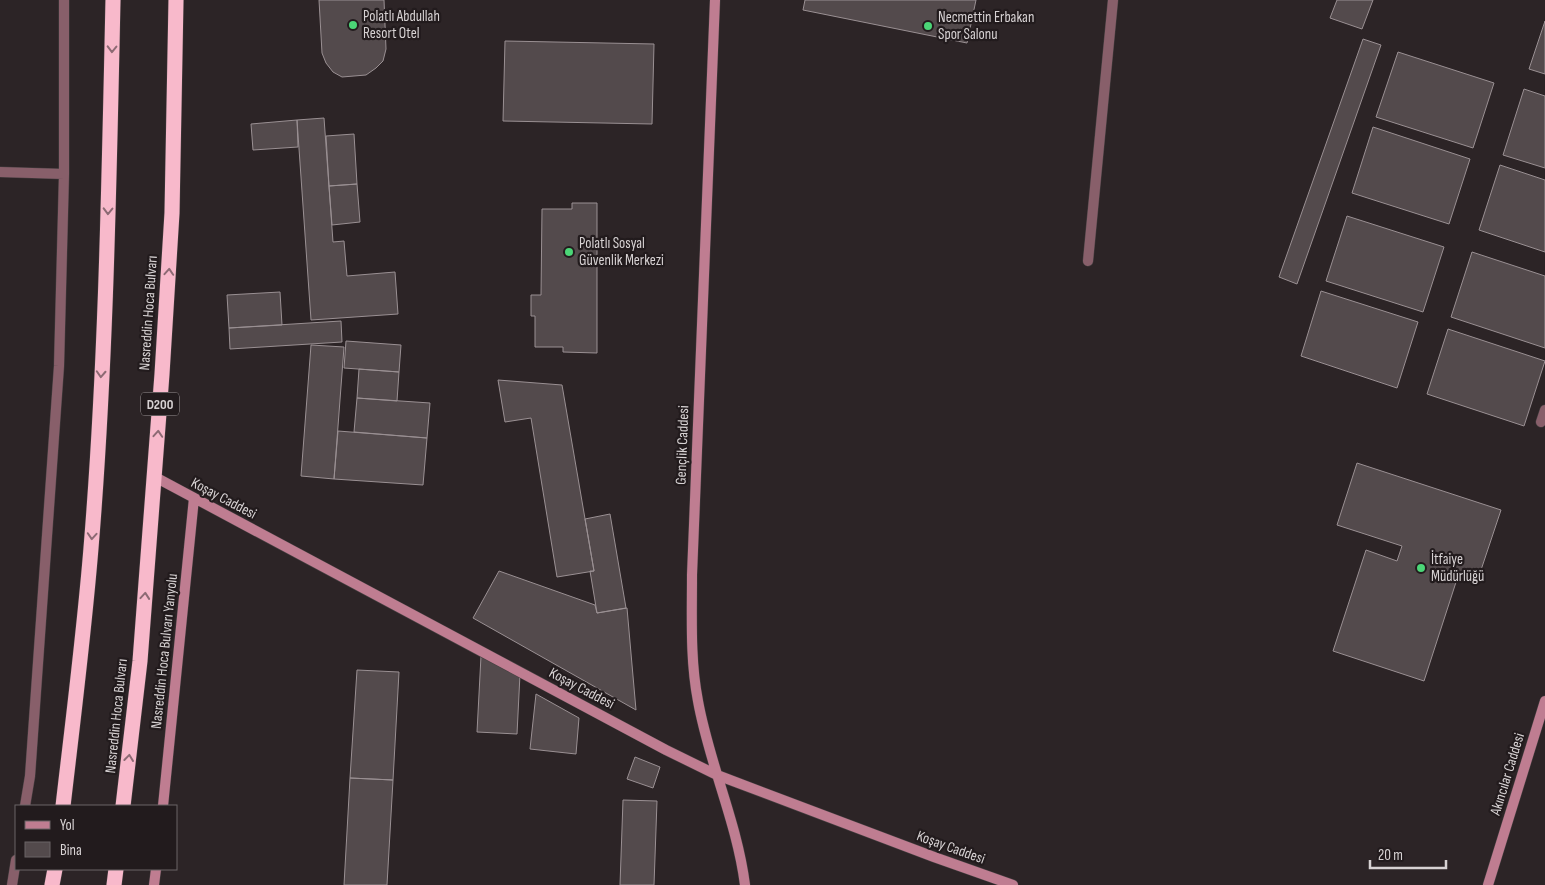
<svg xmlns="http://www.w3.org/2000/svg" width="1545" height="885" viewBox="0 0 1545 885" font-family="'Sofia Sans Condensed',sans-serif">
<style>
.building{fill:#534a4c;stroke:#9a9093}
.lines{fill:none;stroke-linecap:round;stroke-linejoin:round}
.street-casing{stroke:#474042;stroke-width:11}
.secondary-casing{stroke:#474042;stroke-width:11}
.highway-casing{stroke:#474042;stroke-width:16}
.street{stroke:#885f6a;stroke-width:10}
.secondary{stroke:#bf7d91;stroke-width:10}
.highway{stroke:#f8b9cb;stroke-width:15}
.oneway{stroke:#8d6a74}
.poi-dot{fill:#4bd677;stroke:#221b1d;stroke-width:2}
.labels{text-anchor:middle;stroke-width:4.5;stroke-linejoin:round;paint-order:stroke}
.shield{fill:#221b1d;stroke:#a19b9c;stroke-width:1}
.shield-label{font-size:14px;font-weight:bold;fill:#d7d2d3}
.poi-label{font-size:15px;fill:#d7d2d3;stroke:#221b1d;text-anchor:start}
.street-label{font-size:15px;fill:#d7d2d3;stroke:#221b1d}
</style>
<rect width="100%" height="100%" fill="#2c2426"/>
<!-- building -->
<path class="building" d="M319 0H384L386 49 383 61 376 68 366 75 342 77 333 72 326 63 322 53Z
M805 0H976L967 43 803 10Z
M1337 0H1373L1362 29 1330 18Z
M1545 21V74L1529 69Z
M1363 39 1381 45 1297 284 1279 277Z
M505 41 654 44 652 124 503 121Z
M1398 52 1494 83 1473 148 1376 117Z
M1524 89 1545 96V168L1503 155Z
M324 118 333 242 344 241 347 276 395 272 398 314 311 320 297 120Z
M297 120 298 147 253 150 251 124Z
M1373 127 1470 159 1449 224 1352 193Z
M354 134 357 184 329 186 326 136Z
M1500 165 1545 180V252L1479 230Z
M357 184 360 222 332 225 329 186Z
M572 203H597V353L563 352V347H535V316H531V295H541L542 209H572Z
M1347 216 1444 247 1423 312 1326 281Z
M1472 252 1545 276V348L1451 317Z
M1321 291 1418 322 1397 388 1301 356Z
M280 292 282 325 229 328 227 295Z
M341 321 342 342 230 349 229 328Z
M1448 329 1545 361 1524 426 1427 394Z
M346 341 401 345 399 372 344 368Z
M311 345 344 347 334 479 301 476Z
M359 369 399 372 397 401 357 398Z
M498 380 562 385 594 571 557 577 531 418 505 422Z
M357 398 430 403 427 438 354 432Z
M338 431 427 438 423 485 334 479Z
M1357 463 1501 510 1477 582 1458 576 1424 681 1333 651 1366 550 1397 561 1402 546 1337 525Z
M610 514 626 608 597 613 590 571H594L585 519Z
M499 571 595 605 597 613 627 608 636 710 473 618Z
M481 656 520 674 517 734 477 732Z
M357 670 399 672 393 780 350 778Z
M536 694 579 718 576 754 530 749Z
M635 757 660 767 653 788 627 779Z
M350 778 393 780 387 885H344Z
M623 800 657 801 654 885H620Z"/>
<g class="lines">
<!-- street casing -->
<g class="street-casing">
<path id="street" d="M0 172 64 174
M1088 261 1113 0
M1541 422 1545 410
M25 806 30 776 59 366 64 174V0
M12 885 16 860"/>
</g>
<!-- secondary casing -->
<g class="secondary-casing">
<path id="secondary" d="M715 0 692 575C692 617 690 660 698 701 709 763 737 822 745 885
M155 477 666 750 717 775 934 857 1013 885
M163 806 194 498
M154 885 156 869
M1488 885 1545 701"/>
</g>
<!-- highway casing -->
<g class="highway-casing">
<path id="highway" d="M63 806C73 720 84 634 91 548 106 366 109 183 113 0
M123 806 140 661 162 374 172 213 176 0
M52 885 55 869
M114 885 116 869"/>
</g>
<!-- street -->
<use href="#street" class="street"/>
<!-- secondary -->
<use href="#secondary" class="secondary"/>
<!-- highway -->
<use href="#highway" class="highway"/>
</g>
<!-- one-way arrows -->
<defs><path id="oneway-chevron" d="M-2-3.5L2.5 0L-2 3.5" fill="none" stroke-width="1.6" stroke-linecap="round" stroke-linejoin="round" transform="scale(1.25)"/></defs>
<g class="oneway">
<use href="#oneway-chevron" transform="translate(112 49) rotate(91)"/>
<use href="#oneway-chevron" transform="translate(108 211) rotate(91)"/>
<use href="#oneway-chevron" transform="translate(169 272) rotate(-86)"/>
<use href="#oneway-chevron" transform="translate(101 374) rotate(93)"/>
<use href="#oneway-chevron" transform="translate(158 434) rotate(-86)"/>
<use href="#oneway-chevron" transform="translate(92 536) rotate(94)"/>
<use href="#oneway-chevron" transform="translate(145 596) rotate(-85)"/>
<use href="#oneway-chevron" transform="translate(129 758) rotate(-83)"/>
</g>
<!-- markers -->
<g class="poi-dot">
<circle cx="353" cy="25" r="5"/>
<circle cx="928" cy="26" r="5"/>
<circle cx="569" cy="252" r="5"/>
<circle cx="1421" cy="568" r="5"/>
</g>
<g class="labels">
<!-- shield labels -->
<rect class="shield" x="141" y="392.5" width="38" height="23" rx="4"/>
<g class="shield-label">
<text x="160" y="409">D200</text>
</g>
<!-- poi labels -->
<g class="poi-label">
<text x="363" y="21">Polatlı Abdullah<tspan x="363" dy="17">Resort Otel</tspan></text>
<text x="938" y="22">Necmettin Erbakan<tspan x="938" dy="17">Spor Salonu</tspan></text>
<text x="579" y="248">Polatlı Sosyal<tspan x="579" dy="17">Güvenlik Merkezi</tspan></text>
<text x="1431" y="564">İtfaiye<tspan x="1431" dy="17">Müdürlüğü</tspan></text>
</g>
<!-- street labels -->
<g class="street-label">
<text transform="translate(148 313) rotate(-86)" y="5">Nasreddin Hoca Bulvarı</text>
<text transform="translate(682 445) rotate(-88)" y="5">Gençlik Caddesi</text>
<text transform="translate(224 498) rotate(28)" y="5">Koşay Caddesi</text>
<text transform="translate(164 651) rotate(-84)" y="5">Nasreddin Hoca Bulvarı Yanyolu</text>
<text transform="translate(582 688) rotate(28)" y="5">Koşay Caddesi</text>
<text transform="translate(116 716) rotate(-84)" y="5">Nasreddin Hoca Bulvarı</text>
<text transform="translate(1507 774) rotate(-73)" y="5">Akıncılar Caddesi</text>
<text transform="translate(951 847) rotate(20)" y="5">Koşay Caddesi</text>
</g>
</g>
<!-- legend -->
<rect x="15" y="805" width="162" height="65" fill="#221b1d" stroke="#6a6466"/>
<rect x="25" y="821" width="25" height="8" fill="#bf7d91" stroke="#6a6466"/>
<text x="60" y="830" font-size="15" fill="#d7d2d3">Yol</text>
<rect x="25" y="842" width="25" height="15" fill="#534a4c" stroke="#6a6466"/>
<text x="60" y="855" font-size="15" fill="#d7d2d3">Bina</text>
<!-- scale -->
<path d="M1370 860v8h76v-8" fill="none" stroke="#d7d2d3" stroke-width="2.5"/>
<text x="1378" y="860" font-size="15" fill="#d7d2d3" stroke="#221b1d" stroke-width="4" paint-order="stroke">20 m</text>
</svg>
